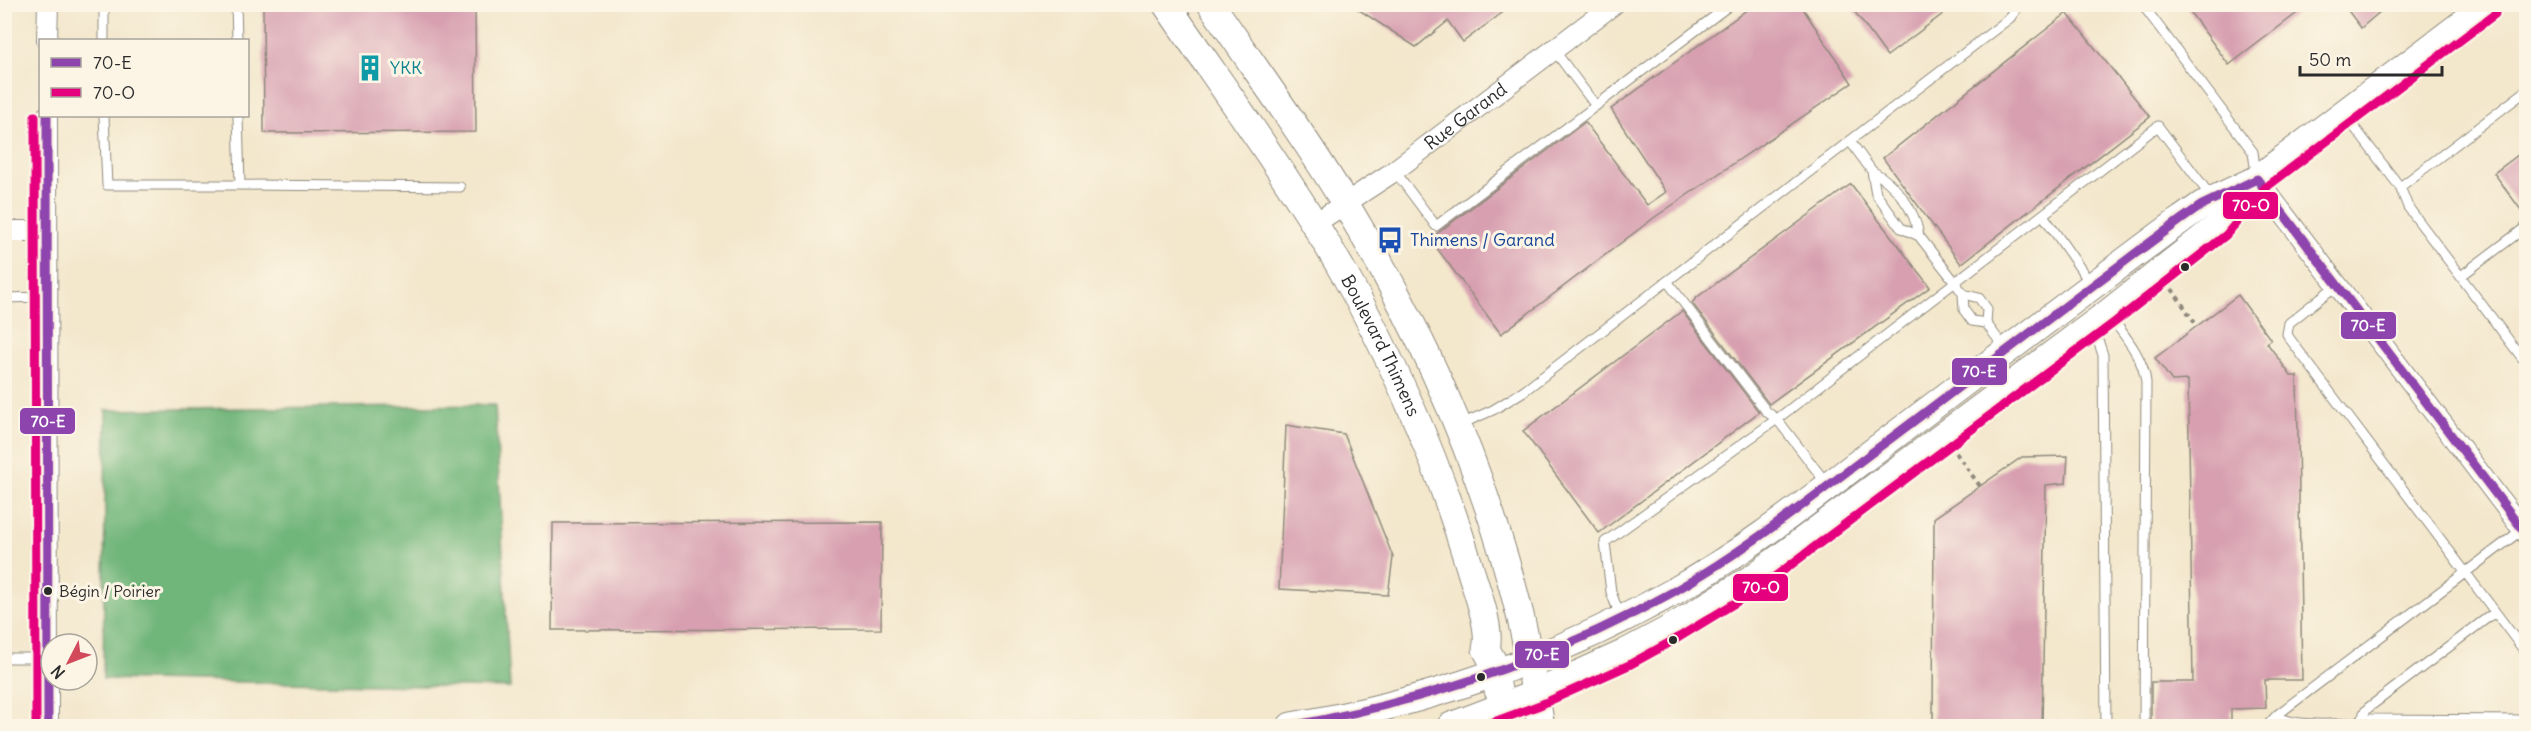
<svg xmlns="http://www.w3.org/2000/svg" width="2531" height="731" viewBox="0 0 2531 731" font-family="Delius,sans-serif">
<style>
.forest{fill:#70b579;stroke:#4e7052;stroke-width:1.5}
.building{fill:#d79fb0}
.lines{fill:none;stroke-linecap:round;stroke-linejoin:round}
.lane-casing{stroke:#8f897c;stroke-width:11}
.street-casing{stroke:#8f897c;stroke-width:22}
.secondary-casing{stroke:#8f897c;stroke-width:29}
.path{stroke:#8f897c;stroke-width:4;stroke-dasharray:4.5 4.5;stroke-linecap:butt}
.lane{stroke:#fff;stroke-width:9}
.street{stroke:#fff;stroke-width:20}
.secondary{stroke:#fff;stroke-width:27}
.bus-1-casing{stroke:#fcf5e5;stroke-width:14}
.bus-2-casing{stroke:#fcf5e5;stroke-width:14}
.bus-1{stroke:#8e44ad;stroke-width:9}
.bus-2{stroke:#e5007d;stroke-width:9}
.bus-dot{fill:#2b2b2b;stroke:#fcf5e5;stroke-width:2}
.labels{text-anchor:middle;stroke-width:6;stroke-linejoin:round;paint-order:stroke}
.bus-label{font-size:16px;fill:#2b2b2b;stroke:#fcf5e5;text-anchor:start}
.culture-label{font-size:18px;fill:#0d838f;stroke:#fcf5e5;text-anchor:start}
.street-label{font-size:18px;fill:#2b2b2b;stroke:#fcf5e5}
.transit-label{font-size:18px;fill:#164399;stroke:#fcf5e5;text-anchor:start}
.line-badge{stroke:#fcf5e5;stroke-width:2}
.badge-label{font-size:16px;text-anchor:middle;font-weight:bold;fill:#fff}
</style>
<rect width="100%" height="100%" fill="#fcf5e5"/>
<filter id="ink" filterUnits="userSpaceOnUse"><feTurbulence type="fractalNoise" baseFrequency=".0167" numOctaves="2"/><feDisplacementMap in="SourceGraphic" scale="12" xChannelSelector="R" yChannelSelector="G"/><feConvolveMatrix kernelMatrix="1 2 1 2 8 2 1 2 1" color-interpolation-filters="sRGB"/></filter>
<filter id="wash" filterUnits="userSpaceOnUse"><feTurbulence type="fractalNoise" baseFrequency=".008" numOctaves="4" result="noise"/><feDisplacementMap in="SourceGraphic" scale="24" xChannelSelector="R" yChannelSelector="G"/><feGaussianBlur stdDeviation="1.35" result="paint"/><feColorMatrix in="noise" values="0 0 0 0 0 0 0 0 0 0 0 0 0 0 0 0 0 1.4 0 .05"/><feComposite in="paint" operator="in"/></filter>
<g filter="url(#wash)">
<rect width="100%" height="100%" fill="#f3e7cc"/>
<!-- forest -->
<path class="forest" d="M495 405 510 688 103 679 106 410Z"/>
<g id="blocks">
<!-- building -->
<path class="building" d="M263 4H475L476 132 264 133Z
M1350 4H1514L1463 42 1448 21 1416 47Z
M1755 4H1800L1852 83 1655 217 1501 334 1430 239 1585 122 1647 205 1666 192 1611 109Z
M1849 4H1956L1887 56Z
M2184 4H2309L2229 65Z
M2343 4H2389L2361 28Z
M2067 13 2150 117 1961 264 1883 158Z
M2526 149V217L2494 173Z
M1851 184 1930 287 1769 404 1692 303 1696 298Z
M2238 295 2271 340 2267 343 2291 376H2297L2302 680H2265L2266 708 2231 709V726H2151V682H2193L2188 380 2172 381 2155 358Z
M1682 311 1759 412 1599 533 1523 431Z
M1286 425 1344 434 1393 557 1388 595 1279 589Z
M2068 456 2066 483 2046 485 2042 726H1933L1934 518 2022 457Z
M882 522 881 629 552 630 553 523Z"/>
</g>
</g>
<g filter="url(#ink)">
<use href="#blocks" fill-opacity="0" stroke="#8f897c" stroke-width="1.5"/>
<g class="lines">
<!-- lane casing -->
<g class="lane-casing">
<path id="lane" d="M236 4 237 40
M2142 4 2253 152 2256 174
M104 40V4
M1554 50 1596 106
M2345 115 2400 187 2408 207 2526 363
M104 116 107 185H240L238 116
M1850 141 1872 171
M1394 170 1436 226 1731 4
M240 185 460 187
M2400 187 2526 91
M2043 215 2091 284
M1919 236C1915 209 1896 184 1872 171L1876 194 1901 228 1919 236 1955 282 1963 294 1964 310 1972 321 1986 323 1987 309 1979 298 1963 294
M2461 276 2526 227
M1667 281 1767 412 1777 419 1827 484
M2338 284 2289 323 2287 334 2290 339 2526 653
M4 298 46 297
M2110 316C2125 336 2144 358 2146 383L2144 726
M1986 323 2006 350
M2091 330 2099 343 2103 355 2106 726
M1461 424 1493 410 1524 391 2010 18 2020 4
M1620 616 1611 592 1605 542 1777 419 2158 126 2212 198
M4 658H47
M2277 715C2291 728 2353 725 2370 719L2526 720
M2362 724 2364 713 2368 708 2495 612
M2267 726 2277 715 2523 529"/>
</g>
<!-- street casing -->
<g class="street-casing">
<g id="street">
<path d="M47 40 48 4"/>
<path d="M47 116 48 726"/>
<path d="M2257 179 2526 534"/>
<path id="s1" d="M1314 224 1390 174 1614 4"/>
<path d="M4 231H46"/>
</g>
</g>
<!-- secondary casing -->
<g class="secondary-casing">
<g id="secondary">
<path id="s2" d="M1166 4C1227 94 1293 183 1346 277 1397 368 1439 465 1469 565 1475 587 1492 628 1486 649L1492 660 1498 690"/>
<path d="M1211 4C1261 78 1315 150 1359 227 1430 348 1486 478 1520 615 1529 652 1534 689 1541 726"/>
<path d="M1291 726C1422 705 1558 657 1673 592 1746 551 1812 498 1878 448 1979 372 2080 294 2182 219L2202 205 2251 182"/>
<path d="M1451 726 1535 694 1623 654 1670 629 1754 577 2108 313 2218 226 2257 179 2488 4"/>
</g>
</g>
<!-- path -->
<path class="path" d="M2172 289 2197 326
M1956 453 1980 486"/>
<!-- lane -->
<use href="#lane" class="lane"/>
<!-- street -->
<use href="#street" class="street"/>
<!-- secondary -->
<use href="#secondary" class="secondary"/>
<!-- bus-1 casing -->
<g class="bus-1-casing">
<path id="bus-1" d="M47 116 48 726
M1291 726C1425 701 1554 659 1673 592 1747 550 1814 496 1882 445 1982 370 2081 293 2182 219L2202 205 2257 179 2526 534"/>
</g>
<!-- bus-2 casing -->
<g class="bus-2-casing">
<path id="bus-2" d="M35 116 36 726
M1483 726 1540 705 1629 665 1676 639 1761 587 2115 322 2226 235 2265 188 2495 14"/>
</g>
<!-- bus-1 -->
<use href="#bus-1" class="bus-1"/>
<!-- bus-2 -->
<use href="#bus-2" class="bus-2"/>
</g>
</g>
<!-- icons -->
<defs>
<g id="building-bare" transform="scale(2.07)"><path d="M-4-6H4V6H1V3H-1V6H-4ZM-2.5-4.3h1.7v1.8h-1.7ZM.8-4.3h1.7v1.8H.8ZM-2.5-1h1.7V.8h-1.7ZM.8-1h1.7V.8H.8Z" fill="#0f9aa8" stroke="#fcf5e5" stroke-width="2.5" paint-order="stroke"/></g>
<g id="bus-bare" transform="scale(2.07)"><path d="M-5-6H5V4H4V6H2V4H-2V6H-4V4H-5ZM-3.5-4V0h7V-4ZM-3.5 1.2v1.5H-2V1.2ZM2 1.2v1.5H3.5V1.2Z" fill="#1a4fb4" stroke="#fcf5e5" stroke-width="2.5" paint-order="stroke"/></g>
</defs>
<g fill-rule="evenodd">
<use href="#building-bare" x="370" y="68"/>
<use href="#bus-bare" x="1390" y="240"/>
</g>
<!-- markers -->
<g class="bus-dot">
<circle cx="2185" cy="267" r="5"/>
<circle cx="48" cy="591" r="5"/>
<circle cx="1673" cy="640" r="5"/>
<circle cx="1481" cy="677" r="5"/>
</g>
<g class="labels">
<!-- bus labels -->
<g class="bus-label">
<text x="59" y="597">Bégin / Poirier</text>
</g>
<!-- culture labels -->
<g class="culture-label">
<text x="390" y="74">YKK</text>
</g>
<!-- street labels -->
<g class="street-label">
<text dy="6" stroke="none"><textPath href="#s1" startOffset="186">Rue Garand</textPath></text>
<text dy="6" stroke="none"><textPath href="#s2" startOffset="404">Boulevard Thimens</textPath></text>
</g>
<!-- transit labels -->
<g class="transit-label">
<text x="1410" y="246">Thimens / Garand</text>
</g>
</g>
<g class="line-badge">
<rect x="2222" y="191" width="57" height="29" rx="6" fill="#e5007d"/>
<rect x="2340" y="311" width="57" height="29" rx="6" fill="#8e44ad"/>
<rect x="1951" y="357" width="57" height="29" rx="6" fill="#8e44ad"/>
<rect x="19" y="407" width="57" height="28" rx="6" fill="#8e44ad"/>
<rect x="1732" y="573" width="57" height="29" rx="6" fill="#e5007d"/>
<rect x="1514" y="640" width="56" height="29" rx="6" fill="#8e44ad"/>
</g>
<g class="badge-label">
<text x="2251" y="211">70-O</text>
<text x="2368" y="331">70-E</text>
<text x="1979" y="377">70-E</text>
<text x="48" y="427">70-E</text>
<text x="1761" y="593">70-O</text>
<text x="1542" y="660">70-E</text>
</g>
<!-- margin -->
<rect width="2531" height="731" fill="none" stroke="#fcf5e5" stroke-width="24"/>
<!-- legend -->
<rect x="39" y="39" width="210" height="78" fill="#fcf5e5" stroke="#a8a49b" stroke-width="1.5"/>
<rect x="51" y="58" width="30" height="9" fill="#8e44ad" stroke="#a8a49b" stroke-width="1.5"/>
<text x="93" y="69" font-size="18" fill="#2b2b2b">70-E</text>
<rect x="51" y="88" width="30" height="9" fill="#e5007d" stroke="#a8a49b" stroke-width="1.5"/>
<text x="93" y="99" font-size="18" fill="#2b2b2b">70-O</text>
<!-- north arrow -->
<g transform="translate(69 662) rotate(228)"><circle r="28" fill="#fcf5e5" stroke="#a8a49b" stroke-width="1.5"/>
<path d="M0-4.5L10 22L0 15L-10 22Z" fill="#d1495b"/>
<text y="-9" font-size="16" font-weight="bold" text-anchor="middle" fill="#2b2b2b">N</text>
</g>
<!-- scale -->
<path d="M2300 66v9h142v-9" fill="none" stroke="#2b2b2b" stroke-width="3"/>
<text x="2309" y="66" font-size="18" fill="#2b2b2b" stroke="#fcf5e5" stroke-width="4.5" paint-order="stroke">50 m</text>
</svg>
